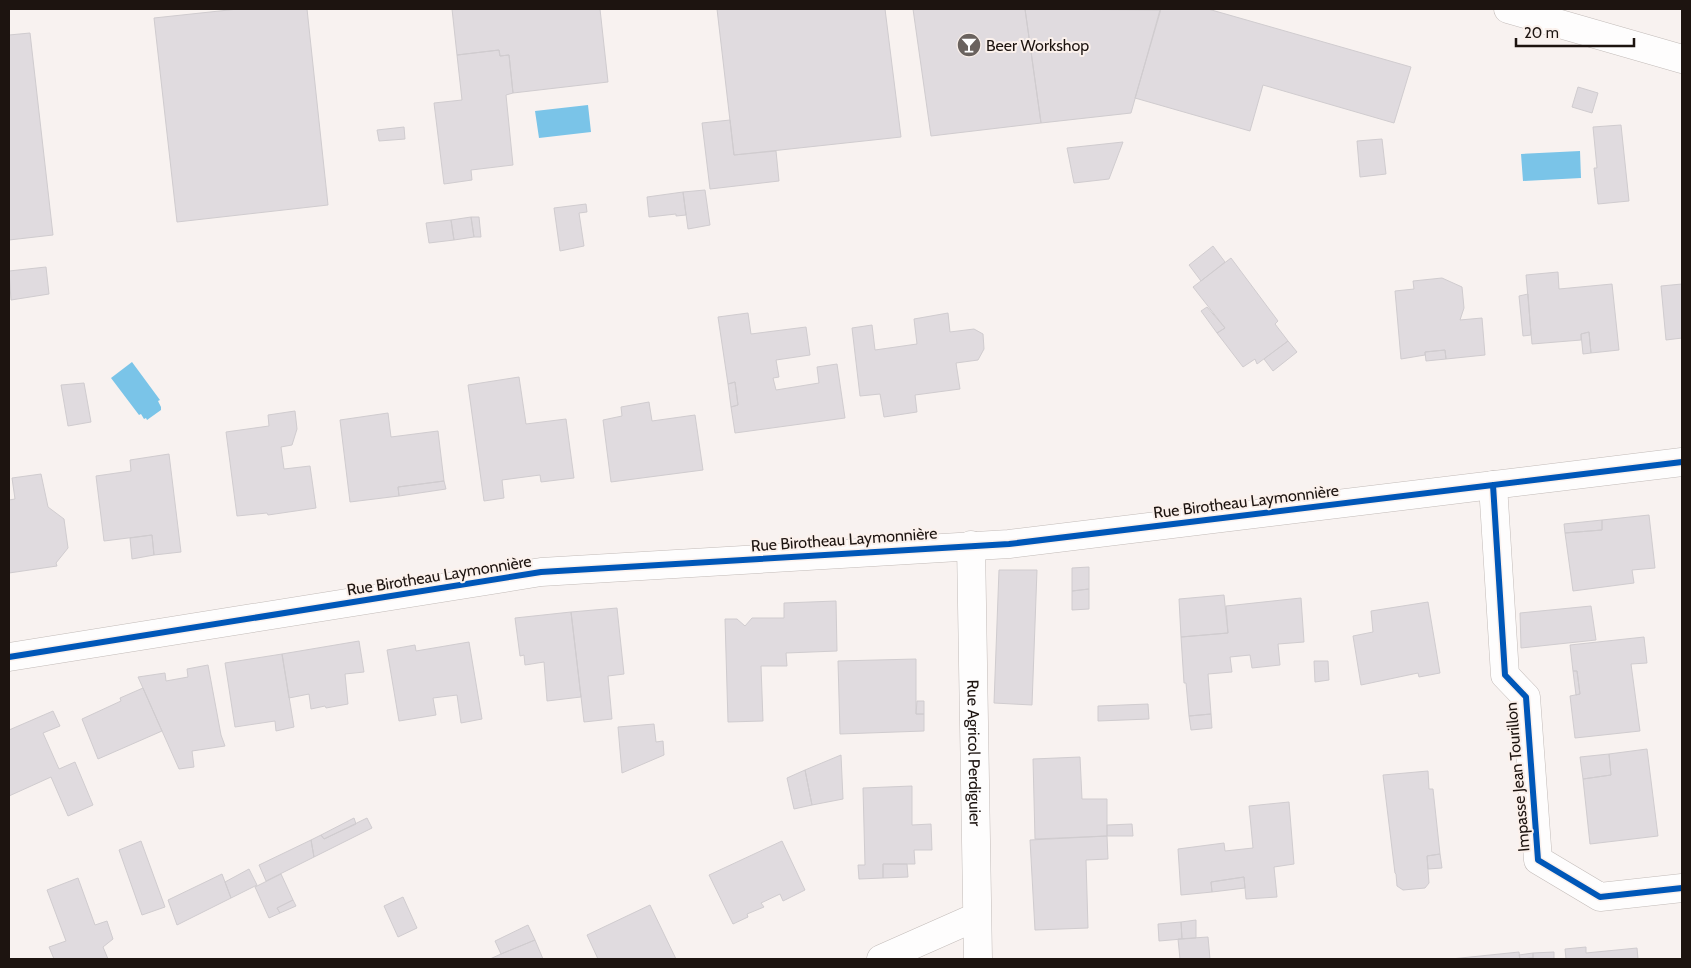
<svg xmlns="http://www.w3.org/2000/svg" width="1691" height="968" viewBox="0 0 1691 968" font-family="Cabin,sans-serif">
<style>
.water{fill:#7ac4e8}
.building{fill:#e0dbdf;stroke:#d0cccf}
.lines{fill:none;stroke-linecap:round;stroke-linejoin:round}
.street-casing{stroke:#c2bbb8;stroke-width:29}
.street{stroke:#fefdfd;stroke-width:28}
.cycleway-casing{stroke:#fbf1ec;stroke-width:9}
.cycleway{stroke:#0057b8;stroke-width:6}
.labels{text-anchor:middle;stroke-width:4;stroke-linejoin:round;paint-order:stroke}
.poi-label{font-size:16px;fill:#1d1410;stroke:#fbf1ec;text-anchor:start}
.street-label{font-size:16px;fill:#1d1410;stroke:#fbf1ec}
</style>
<rect width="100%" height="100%" fill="#f8f2f0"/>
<!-- water -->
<path class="water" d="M588 105 591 132 539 138 535 111Z
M1580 151 1581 178 1523 181 1521 154Z
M132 362 160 400 158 401 161 407V410L147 420 146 418 144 419 141 414 139 415 111 378Z"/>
<!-- building -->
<path class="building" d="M238 9H307L328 205 177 222 154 18Z
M452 9H600L608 82 513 93 509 55 500 56 499 50 457 55Z
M717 9H885L901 137 734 155Z
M913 9H1025L1041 123 931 136Z
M1025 9 1160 10 1131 113 1041 123Z
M1161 9H1208L1411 67 1394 123 1263 85 1250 131 1135 98Z
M30 33 53 235 9 240V35Z
M499 50 500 56 509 55 513 93 506 95 513 165 471 170 472 180 444 184 434 103 462 100 457 55Z
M1578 87 1598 93 1592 113 1572 107Z
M730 120 734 155 776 151 779 181 710 189 702 123Z
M1621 125 1629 201 1598 204 1594 168H1597L1593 127Z
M404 127 405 139 379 141 377 130Z
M1382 139 1386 174 1360 177 1357 141Z
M1123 142 1109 179 1074 183 1067 148Z
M705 190 710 225 688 229 683 192Z
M683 192 686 215 676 216V214L649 217 647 197Z
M586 204 587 212 579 213 584 246 560 251 554 208Z
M471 217H479L481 237H474Z
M471 217 474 237 454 240 451 220Z
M451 220 454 240 429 243 426 223Z
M1213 246 1225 262 1201 281 1189 265Z
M1231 258 1278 321 1275 324 1288 341 1257 364 1255 359 1243 367 1217 333 1225 328 1193 287Z
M46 267 49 294 11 300 9 271Z
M1558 272 1559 289 1612 284 1619 350 1591 353 1589 332 1581 334V340L1532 344 1526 275Z
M1442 278 1462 287 1464 308 1460 320 1482 318 1485 355 1446 359 1445 350 1425 352V355L1401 359 1395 291 1414 289 1413 281Z
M1682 284V338L1666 340 1661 286Z
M1528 294 1531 335 1523 336 1519 296Z
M1207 307 1225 328 1217 333 1201 311Z
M748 313 751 334 806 327 810 355 776 360 779 377 773 378 776 390 819 383 817 367 837 364 845 418 735 433 731 407 738 405 735 382 728 384 718 317Z
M948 313 950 332 974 329 983 334 984 349 978 360 956 363 960 389 915 395 917 412 884 417 880 394 860 396 852 328 872 325 875 350 917 344 914 319Z
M1589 332 1591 353 1583 354 1581 334Z
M1288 341 1297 352 1273 371 1264 359Z
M1445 350 1446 359 1426 361 1425 352Z
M519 377 526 424 566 419 574 478 541 482 540 475 502 480 504 498 484 501 468 385Z
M735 382 738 405 731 407 728 384Z
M84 383 91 422 68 426 61 385Z
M649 402 652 421 695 415 703 470 611 482 603 420 622 416 621 407Z
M295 411 297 429 292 445 281 447 284 469 310 466 316 508 268 515 267 513 237 516 226 432 269 426 268 415Z
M388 413 391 437 438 431 444 481 398 487 399 496 350 502 340 420Z
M169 454 181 552 154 555 152 535 104 541 96 476 131 471 130 460Z
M41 474 48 507 64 519 68 548 56 563 57 566 9 573V500L15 499 12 478Z
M444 481 446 489 399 496 398 487Z
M1649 515 1655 568 1632 570 1634 583 1573 591 1565 533 1602 530V520Z
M1602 520V530L1565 533 1564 524Z
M152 535 154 555 132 559 130 538Z
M1089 567V589L1072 591V568Z
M999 570H1037L1032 705 994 703Z
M1089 589V609L1072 610V591Z
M1224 595 1228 633 1181 637 1179 599Z
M1301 598 1304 642 1278 644 1280 665 1252 668 1250 655 1230 657 1232 672 1208 674 1211 714 1189 716 1186 683H1184L1181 637 1228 633 1226 606Z
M836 601 837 651 786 653 787 666H761L763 721 728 722 725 619H737L745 626 752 618H784V603Z
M1428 602 1440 673 1419 677 1418 673 1361 685 1353 636 1373 632 1371 611Z
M1591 606 1596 640 1521 648 1520 613Z
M617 608 624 674 608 676 612 719 584 722 571 612Z
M571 612 581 697 547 701 544 662 525 665 524 655 520 656 515 618Z
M1644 637 1647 663 1631 664 1640 731 1575 738 1570 696 1580 694 1577 671H1573L1570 645Z
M359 641 364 672 345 674 348 704 326 708 325 706 311 709 309 694 289 698 282 654Z
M469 642 482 719 461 723 457 695 433 698 436 715 399 721 387 650 415 645 416 651Z
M282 654 294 727 276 731 275 721 235 727 225 663Z
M916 659V714H924V731L840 734 838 661Z
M1314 661H1328L1329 680 1315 682Z
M208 665 221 735 225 746 192 751 194 767 179 769 138 677 165 673 166 681 188 677 187 669Z
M1573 671H1577L1580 694 1576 695Z
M143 688 162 731 98 759 82 719 121 701 120 698Z
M917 701H924V714H916Z
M1148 704 1149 719 1098 721V706Z
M53 711 60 726 43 733 59 769 75 762 93 805 68 816 51 777 9 796V730Z
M1211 714 1212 728 1191 730 1189 716Z
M654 724 656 742 663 741 664 755 622 773 618 727Z
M1647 749 1658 836 1590 844 1583 779 1611 775 1609 754Z
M1609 754 1611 775 1583 779 1580 757Z
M841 755 843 799 812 805 805 770Z
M1080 757 1082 799H1107V836L1035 839 1033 759Z
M805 770 812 805 794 809 787 778Z
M1428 771 1429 789H1433L1440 854 1427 856 1429 883 1425 888 1403 890 1397 886 1396 874 1395 873 1383 775Z
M912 786V825L931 824 932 850H914L915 864H883V878L859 879 858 865H865L863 788Z
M1289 802 1294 864 1274 867 1277 897 1246 899 1244 877 1211 882 1212 892 1181 895 1178 849 1224 843 1225 851 1253 848 1249 806Z
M354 818 356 824 324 839 321 835Z
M367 818 372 828 314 857 311 840 321 835 324 839Z
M1132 824 1133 836H1107V825Z
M1107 836 1108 859 1086 860 1088 928 1035 930 1030 840Z
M311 840 314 857 266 881 259 865Z
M141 841 165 907 142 915 119 850Z
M782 841 805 890 783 901 780 894 761 903 764 907 747 914 748 917 733 924 709 875Z
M1440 854 1442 868 1428 869 1427 856Z
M883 864H907L908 877 883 878Z
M249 869 257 885 231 898 225 882Z
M222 874 231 898 177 925 168 900Z
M281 874 293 900 277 908 280 913 269 918 255 887Z
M1244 877 1245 888 1212 892 1211 882Z
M78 878 95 925 107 921 113 939 103 947 108 959H54L49 947 66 941 47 890Z
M403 897 417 928 398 937 384 906Z
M293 900 296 906 280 913 277 908Z
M650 905 676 959H598L587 935Z
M1196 920V938L1182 939 1181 922Z
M1181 922 1182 939 1159 941 1158 924Z
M528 925 535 940 501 954 495 941Z
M1208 937 1210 959H1180L1178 939Z
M535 940 543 959H490L501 954Z
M1586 947V953L1637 948 1638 959H1566L1565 949Z
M1519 952 1520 959 1533 958V953L1554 952V959H1451Z
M1533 953V958L1520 959 1519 955Z"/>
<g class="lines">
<!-- street casing -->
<g class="street-casing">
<g id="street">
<path d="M1508 9 1682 59"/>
<path d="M1493 485 1505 675 1526 697 1538 860 1600 897 1682 888"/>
<path id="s1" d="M971 545 978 959"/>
<path d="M9 657 541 572 1009 544 1682 462"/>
<path d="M881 959 976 917"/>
</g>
</g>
<!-- street -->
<use href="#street" class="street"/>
<!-- cycleway casing -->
<g class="cycleway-casing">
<path id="cycleway" d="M1493 485 1505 675 1526 697 1538 860 1600 897 1682 888
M9 657 541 572 1009 544 1682 462"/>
</g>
<!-- cycleway -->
<use href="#cycleway" class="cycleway"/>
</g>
<!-- icons -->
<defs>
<g id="bar-disc" transform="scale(1.25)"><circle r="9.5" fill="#6a625e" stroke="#fbf1ec"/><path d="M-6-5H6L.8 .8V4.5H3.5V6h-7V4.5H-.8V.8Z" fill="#fff"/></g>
</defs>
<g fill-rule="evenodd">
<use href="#bar-disc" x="969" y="45"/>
</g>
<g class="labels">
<!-- poi labels -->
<g class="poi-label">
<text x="986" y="51">Beer Workshop</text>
</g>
<!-- street labels -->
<g class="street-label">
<text transform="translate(1246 501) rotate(-7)" y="6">Rue Birotheau Laymonnière</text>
<text transform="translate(844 539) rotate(-4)" y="6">Rue Birotheau Laymonnière</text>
<text transform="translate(439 575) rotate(-9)" y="6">Rue Birotheau Laymonnière</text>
<text dy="6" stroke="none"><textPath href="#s1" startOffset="208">Rue Agricol Perdiguier</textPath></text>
<text transform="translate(1517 777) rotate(-95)" y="6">Impasse Jean Tourillon</text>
</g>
</g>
<!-- border -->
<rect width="1691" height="968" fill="none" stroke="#1d1410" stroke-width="20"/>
<!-- scale -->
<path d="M1516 38v8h118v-8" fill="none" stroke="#1d1410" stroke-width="2.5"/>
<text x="1524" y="38" font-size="15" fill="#1d1410" stroke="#fbf1ec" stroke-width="4" paint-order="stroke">20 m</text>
</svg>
